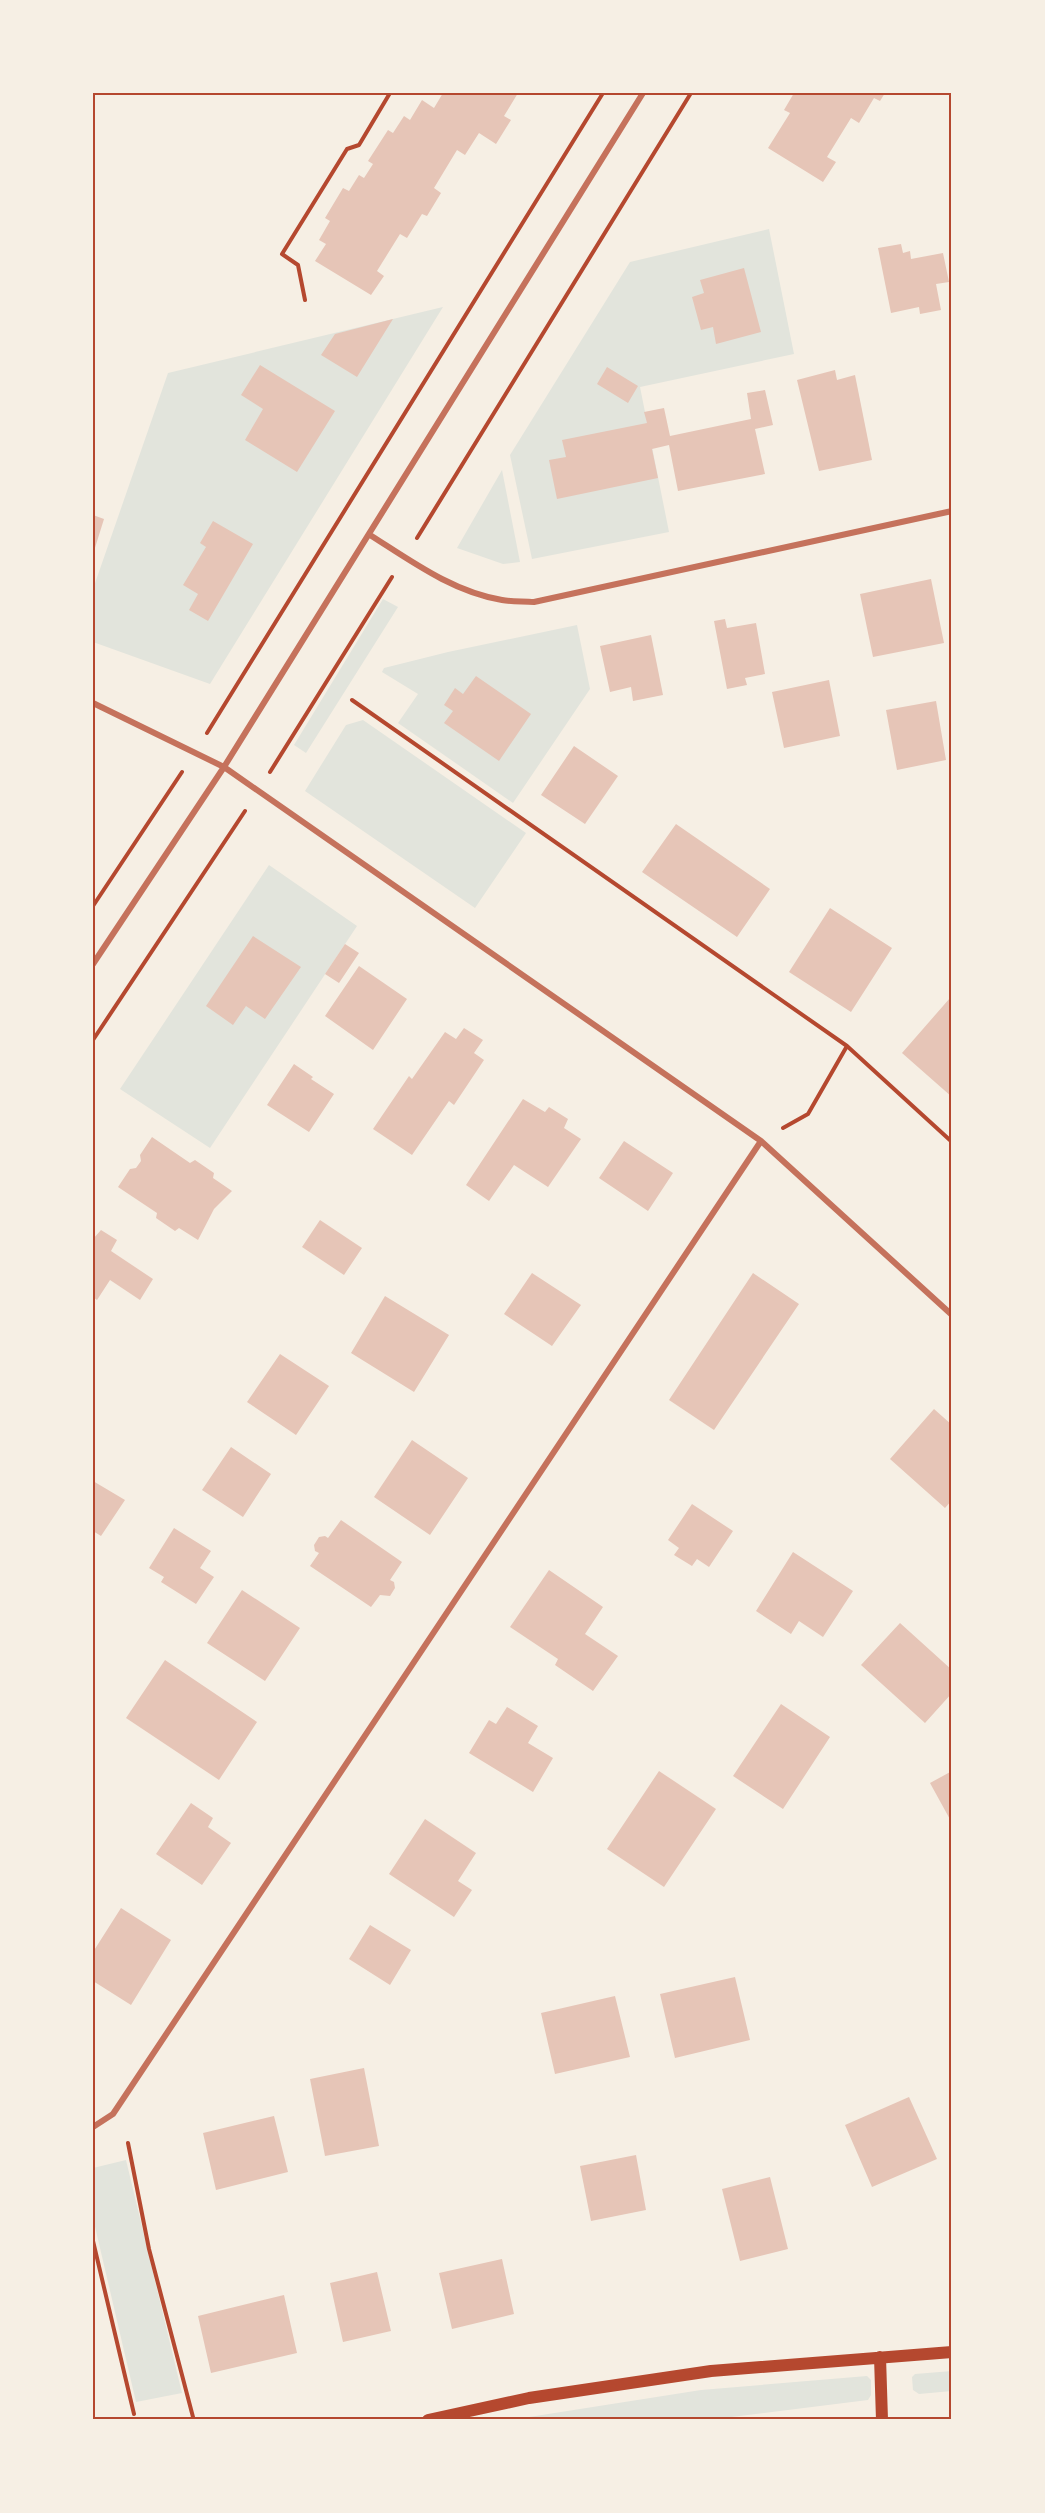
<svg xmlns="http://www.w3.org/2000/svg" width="1045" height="2513" viewBox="0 0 1045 2513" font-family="Ubuntu,sans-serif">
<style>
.green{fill:#e2e4dc}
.building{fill:#e6c5b7}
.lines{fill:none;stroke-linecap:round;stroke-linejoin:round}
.path{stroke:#b5482f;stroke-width:4}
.minor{stroke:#c5725c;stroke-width:6}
.secondary{stroke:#b5482f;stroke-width:12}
.neatline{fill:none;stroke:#b5482f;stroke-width:2}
</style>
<rect width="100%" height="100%" fill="#f6efe4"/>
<!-- green -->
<path class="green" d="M769 229 794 354 640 387 669 532 532 559 510 455 630 262Z
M443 307 210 684 93 642V589L168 373Z
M502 470 520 562 503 564 457 548Z
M383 599 398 607 306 753 294 745Z
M577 625 590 689 513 803 398 723 418 694 382 672 384 668 448 652Z
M363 720 526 833 475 908 305 791 346 725Z
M269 865 357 926 210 1148 120 1089Z
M126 2160 182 2393 136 2402 93 2218V2168Z
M952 2371V2391L919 2394 913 2390 912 2377 915 2374Z
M867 2376 871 2380V2395L868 2400 707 2420H510L701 2390Z"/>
<!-- building -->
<path class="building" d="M443 93H518L504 116 511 120 496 144 479 133 465 155 457 150 434 188 441 193 427 216 422 214 407 238 400 234 377 271 384 276 371 295 315 261 326 244 319 240 330 221 325 218 343 188 349 191 359 175 364 178 373 164 368 161 388 130 393 133 404 116 410 120 422 100 434 108Z
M794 93H885L880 101 874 98 859 123 851 118 827 157 836 162 823 182 768 148 790 113 784 110Z
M901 244 903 253 910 251 911 259 943 253 949 282 936 284 941 310 920 314 919 307 891 313 878 248Z
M744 268 761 332 716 344 713 327 701 330 692 297 704 293 700 280Z
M393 319 357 377 321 355 335 334Z
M260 365 335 411 297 472 245 440 263 409 241 395Z
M607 367 638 386 628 403 597 384Z
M835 370 837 380 855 375 872 460 819 471 797 380Z
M765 390 773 425 755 429 765 474 678 491 669 445 652 449 658 478 557 499 549 460 566 457 562 440 647 423 644 412 664 408 670 436 751 419 747 393Z
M93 515 104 519 94 551H93Z
M213 521 253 544 208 621 189 610 198 594 183 585 206 547 200 543Z
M931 579 944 643 873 657 860 594Z
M725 619 727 628 756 623 765 674 745 678 747 685 727 689 714 621Z
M651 635 663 695 633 701 631 687 610 692 600 646Z
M476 676 531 714 499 761 444 723 453 711 444 705 455 688 463 694Z
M829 680 840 736 784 748 772 692Z
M936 701 946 760 897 770 886 710Z
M574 746 618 776 585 824 541 795Z
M676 824 770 889 737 937 642 872Z
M830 908 892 948 851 1012 789 972Z
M253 936 301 967 265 1019 246 1006 233 1025 206 1006Z
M345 944 359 953 339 983 325 974Z
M359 966 407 999 373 1050 325 1016Z
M950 998 952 999V1097L902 1053Z
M464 1028 483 1040 474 1053 484 1060 454 1105 449 1101 412 1155 373 1129 409 1076 412 1079 445 1032 456 1039Z
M294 1064 313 1077 311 1079 334 1094 309 1132 267 1105Z
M523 1099 545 1112 549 1107 568 1119 564 1128 581 1139 548 1187 514 1165 489 1201 466 1185Z
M152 1137 190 1163 195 1160 214 1173 213 1178 232 1191 214 1209 198 1240 179 1228 175 1231 156 1218 157 1213 118 1187 130 1169 136 1168 141 1161 140 1155Z
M624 1141 673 1173 648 1211 599 1178Z
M320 1220 362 1248 344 1275 302 1247Z
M101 1230 117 1240 111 1251 153 1279 140 1300 110 1280 97 1300 93 1297V1239Z
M532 1273 581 1305 552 1346 504 1314Z
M753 1273 799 1304 714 1430 669 1400Z
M385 1296 449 1335 414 1392 351 1353Z
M280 1354 329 1386 296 1435 247 1402Z
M934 1409 952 1425V1500L945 1508 890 1459Z
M412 1440 468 1478 430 1535 374 1497Z
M231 1447 271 1474 243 1517 202 1490Z
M93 1481 125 1500 101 1536 93 1531Z
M692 1504 733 1531 709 1567 697 1559 692 1566 674 1555 679 1548 668 1540Z
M341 1520 402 1562 390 1580 394 1582 395 1588 390 1596 380 1595 371 1607 310 1566 319 1553 315 1551 314 1545 319 1537 325 1536 328 1538Z
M174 1528 211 1551 200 1568 214 1577 196 1604 161 1582 164 1577 149 1568Z
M793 1552 853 1591 823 1637 799 1621 791 1634 756 1611Z
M549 1570 603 1607 585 1634 618 1656 593 1691 555 1665 558 1659 510 1627Z
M242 1590 300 1628 265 1681 207 1643Z
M900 1623 952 1670V1693L925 1723 861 1665Z
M165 1660 257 1722 219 1780 126 1718Z
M781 1704 830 1737 783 1809 733 1776Z
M507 1707 538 1726 528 1743 553 1758 533 1792 469 1753 489 1720 496 1724Z
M659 1771 716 1809 664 1887 607 1849Z
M952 1771V1823L930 1783Z
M191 1803 213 1818 208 1827 231 1843 202 1885 156 1854Z
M425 1819 476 1853 458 1881 472 1890 454 1917 389 1874Z
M121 1908 171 1940 131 2005 93 1981V1952Z
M370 1925 411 1950 390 1985 349 1959Z
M735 1977 750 2040 675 2058 660 1994Z
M615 1996 630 2057 555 2074 541 2013Z
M364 2068 379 2146 325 2156 310 2079Z
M909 2097 937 2159 872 2187 845 2125Z
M274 2116 288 2172 216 2190 203 2133Z
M636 2155 646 2210 591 2221 580 2166Z
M770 2177 788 2249 740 2261 722 2189Z
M502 2259 514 2314 452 2329 439 2273Z
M377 2272 391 2331 343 2342 330 2283Z
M284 2295 297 2353 211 2373 198 2316Z"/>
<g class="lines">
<!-- path -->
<path class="path" d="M305 300 298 265 282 254 347 149 359 145 390 93
M417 538 691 93
M352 700 847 1046 952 1142
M207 733 603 93
M270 772 392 577
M93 906 182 772
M93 1040 245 811
M783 1128 808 1114 847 1046
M128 2143 149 2249 193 2417
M93 2241 134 2414"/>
<!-- minor -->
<path class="minor" d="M370 535C411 561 453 592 502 600 512 602 524 601 534 602L952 511
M93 703 224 767 761 1141 952 1315
M93 964 224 767 643 93
M93 2127 113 2114 761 1141"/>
<!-- secondary -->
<path class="secondary" d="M880 2357 882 2420
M428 2420 529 2398 711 2371 952 2352"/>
</g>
<!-- border -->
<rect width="1045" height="2513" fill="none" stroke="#f6efe4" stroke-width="189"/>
<rect x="94" y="94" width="856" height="2324" class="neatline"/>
</svg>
